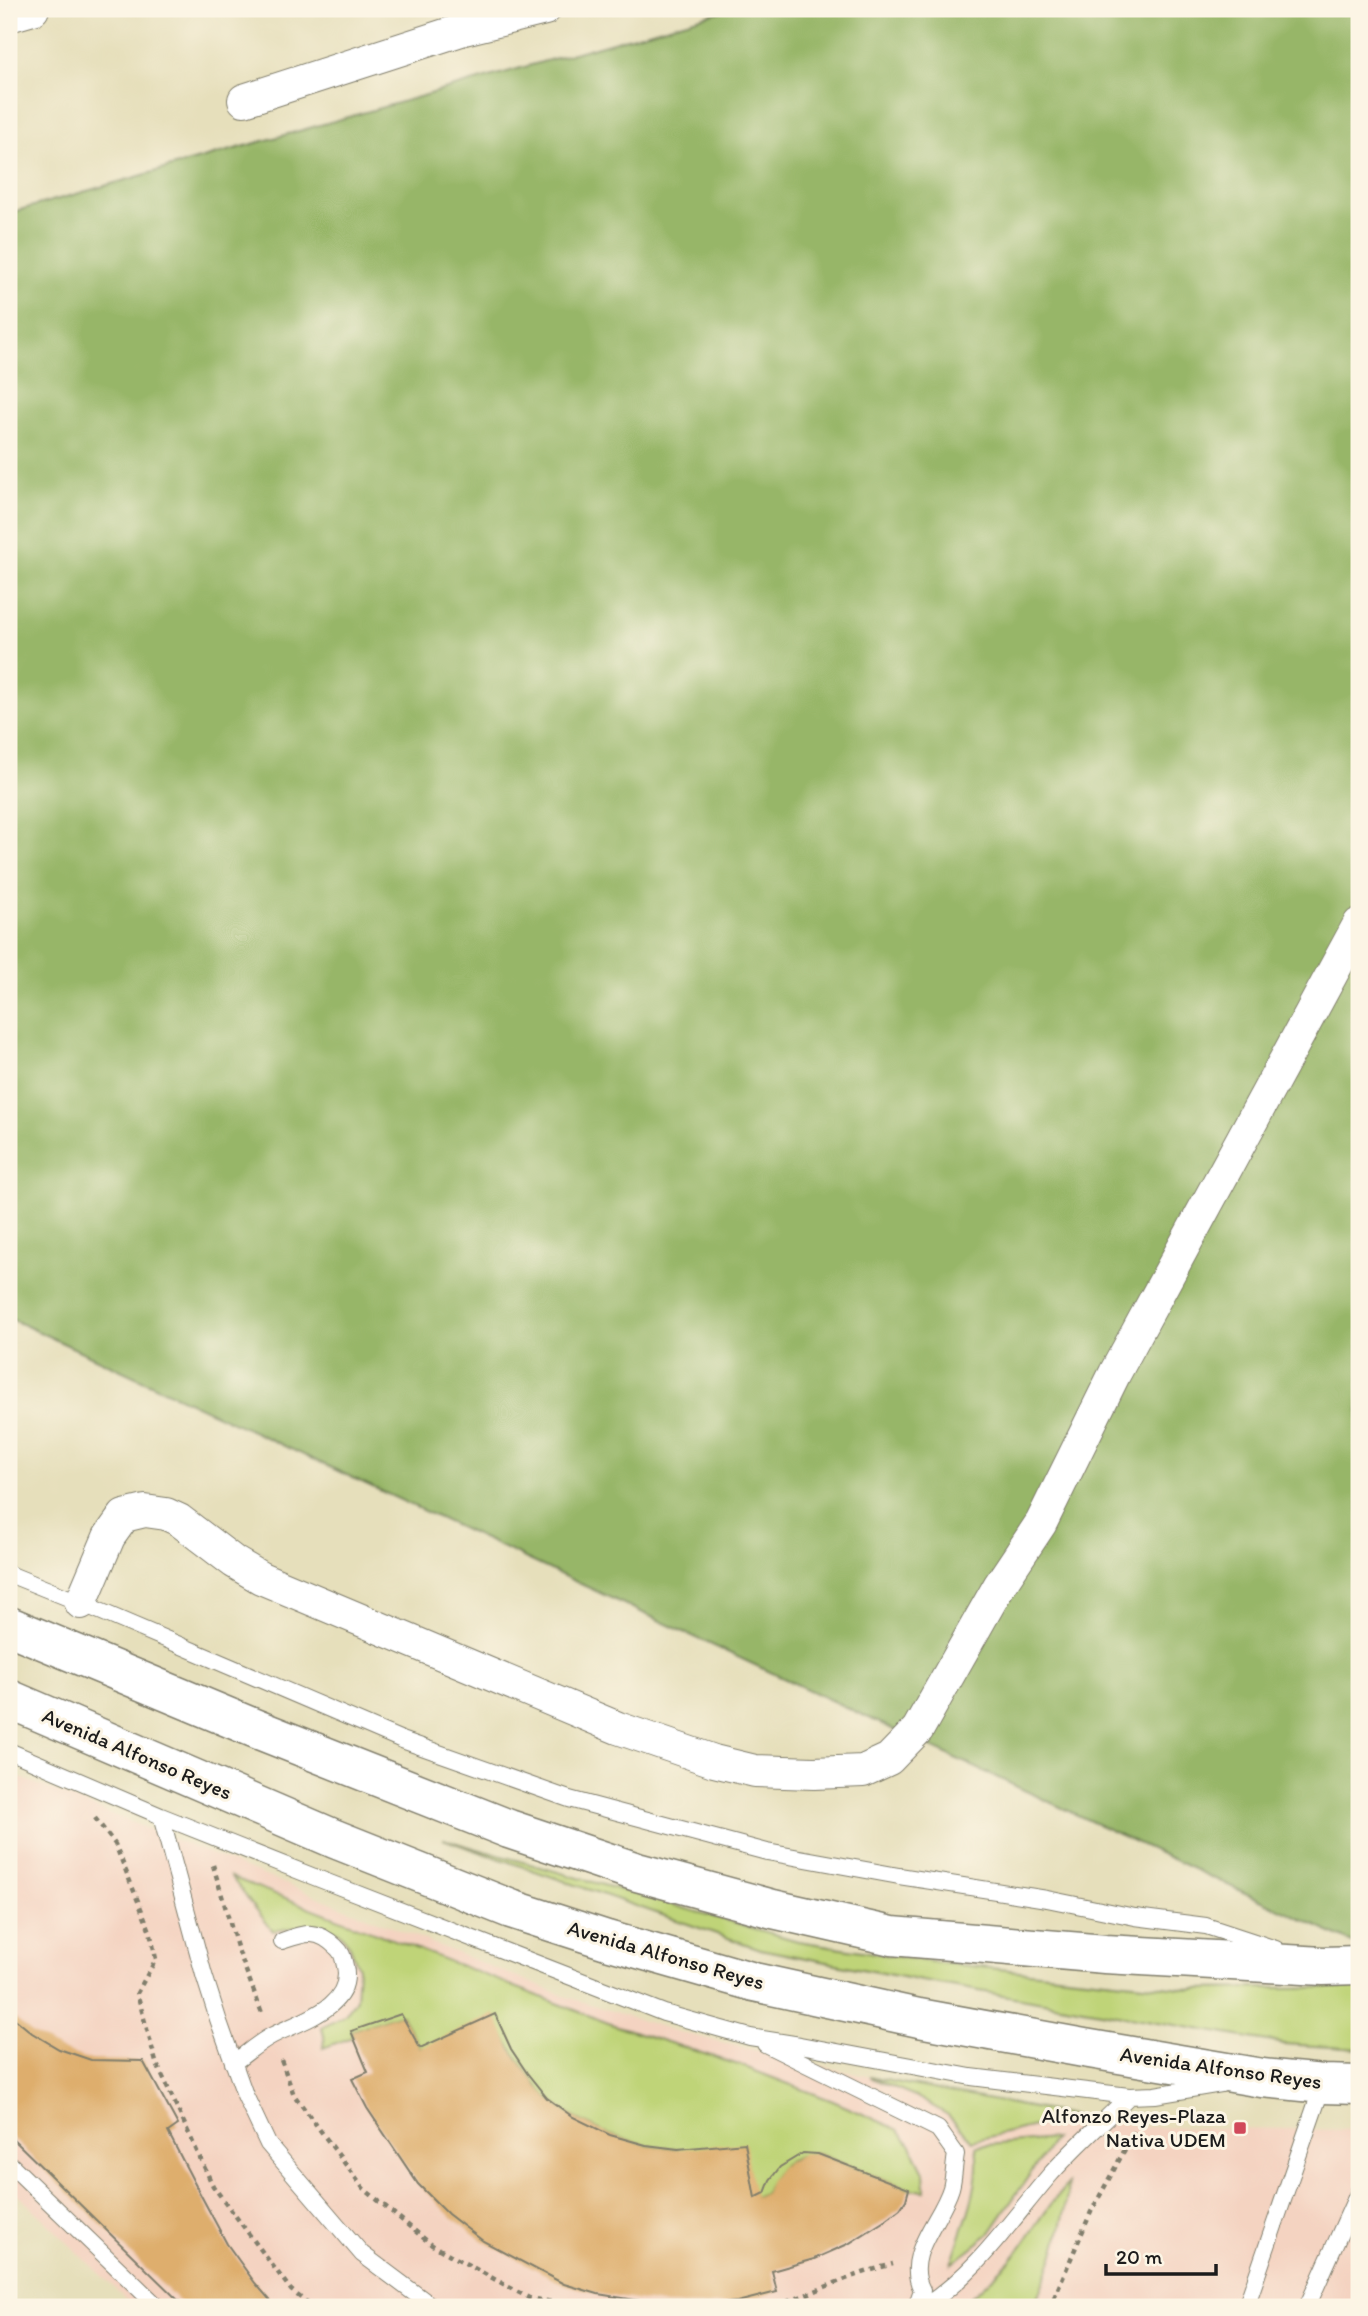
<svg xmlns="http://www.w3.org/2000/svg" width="1368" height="2316" viewBox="0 0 1368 2316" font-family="Itim,sans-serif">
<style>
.built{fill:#f4d3c1}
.green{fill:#bfd478;stroke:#6e784a;stroke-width:2}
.forest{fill:#97b668;stroke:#5a6942;stroke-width:2}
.building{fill:#deae6d}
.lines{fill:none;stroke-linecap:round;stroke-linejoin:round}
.service-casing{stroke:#817e6c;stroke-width:18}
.minor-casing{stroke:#817e6c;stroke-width:34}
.secondary-casing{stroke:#817e6c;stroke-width:41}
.path{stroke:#817e6c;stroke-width:4.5;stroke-dasharray:5 5;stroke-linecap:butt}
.service{stroke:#fff;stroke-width:16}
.minor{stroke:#fff;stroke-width:32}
.secondary{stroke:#fff;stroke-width:38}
.poi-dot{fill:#d1495b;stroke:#fcf5e5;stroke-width:2.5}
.labels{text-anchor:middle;stroke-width:6;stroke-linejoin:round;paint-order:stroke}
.street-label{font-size:21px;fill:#1c1c1c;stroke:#fcf5e5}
.poi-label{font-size:21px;fill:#1c1c1c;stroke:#fcf5e5;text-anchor:end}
</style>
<rect width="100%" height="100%" fill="#fcf5e5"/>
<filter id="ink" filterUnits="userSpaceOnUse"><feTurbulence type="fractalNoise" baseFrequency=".0143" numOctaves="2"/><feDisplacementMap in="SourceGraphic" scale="14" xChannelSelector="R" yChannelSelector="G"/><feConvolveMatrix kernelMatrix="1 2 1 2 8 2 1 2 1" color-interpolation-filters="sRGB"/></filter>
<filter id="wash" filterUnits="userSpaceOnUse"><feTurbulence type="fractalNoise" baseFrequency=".00686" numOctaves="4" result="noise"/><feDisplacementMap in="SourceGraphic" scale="28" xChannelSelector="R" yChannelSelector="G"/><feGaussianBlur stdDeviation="1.57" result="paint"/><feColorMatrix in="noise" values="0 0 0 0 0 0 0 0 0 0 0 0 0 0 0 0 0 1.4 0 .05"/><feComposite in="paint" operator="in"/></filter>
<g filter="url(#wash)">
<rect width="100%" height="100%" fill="#e6dfbb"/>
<!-- built -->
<path class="built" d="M9 1773 564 1996 678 2032 869 2077 1076 2116 1148 2127 1359 2130V2307H134L9 2186Z"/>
<!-- green -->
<path class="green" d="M443 1839 798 1941 932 1962 1191 1989 1359 1987V2049L1284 2044 922 1981 760 1949Z
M231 1877 611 2024 742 2066 833 2101 899 2130 911 2146 924 2172 925 2191 909 2189 818 2154C791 2152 775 2168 765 2193L755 2198 678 2149 646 2145 610 2135 573 2117 547 2098 527 2073 503 2035 420 2048 401 2014 351 2031 353 2037 323 2048 325 2040 322 2028 345 2015 356 1999 358 1967 350 1946 339 1932 318 1924 273 1931Z
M869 2077 1076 2116 972 2141 948 2115 915 2096Z
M1054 2139 989 2234 951 2264C963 2225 982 2188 976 2146Z
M1068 2184C1065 2227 1051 2268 1033 2307H959C978 2291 998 2274 1015 2255 1034 2232 1047 2205 1068 2184Z"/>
<!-- forest -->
<path class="forest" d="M729 9H1359V1946L9 1318V213Z"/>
<g id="blocks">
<!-- building -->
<path class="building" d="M9 2014 32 2033 59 2049 91 2060 143 2061 178 2125 168 2132 198 2190 227 2244 255 2283 276 2307H185L9 2135Z
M401 2014 420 2048 495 2014 511 2049 527 2073 547 2098 573 2117 610 2135 646 2145 678 2149 745 2143 755 2198 765 2193 770 2180 780 2167 803 2153 818 2154 909 2189 906 2200 900 2209 883 2222 848 2244 814 2259 772 2271 777 2292 737 2302 703 2306 666 2305 598 2294 564 2284 483 2241 448 2214 418 2184 367 2108 352 2079 368 2072 351 2031Z"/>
</g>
</g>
<g filter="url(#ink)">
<use href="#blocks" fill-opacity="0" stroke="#817e6c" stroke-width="2"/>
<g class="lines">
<!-- service casing -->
<g class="service-casing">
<path id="service" d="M9 1574 81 1603 402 1740 569 1799 767 1852 899 1876 1047 1899 1135 1917 1206 1926 1276 1949
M9 1751 161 1816 322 1880 664 2013 750 2037 800 2045 971 2077 1129 2096 1155 2095 1221 2084
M161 1816 204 1975 218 2019 245 2095 268 2144 362 2254 433 2307
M765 2044 938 2129 956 2154C954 2165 954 2177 951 2188 941 2221 903 2255 922 2290L916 2307
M233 2063C246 2054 259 2042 273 2035 301 2021 354 2007 345 1966 343 1958 343 1953 336 1947 317 1928 305 1933 282 1941
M9 2163 158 2307
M924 2307C978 2271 1008 2224 1049 2176 1074 2148 1103 2122 1129 2096
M1246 2307 1323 2084
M1307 2307 1359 2191"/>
</g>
<!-- minor casing -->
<g class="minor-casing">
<path id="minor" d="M9 16 33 9
M244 100 464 29 545 9
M81 1603 109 1537 124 1516 145 1511 166 1514 179 1520 234 1562 261 1578 618 1728 714 1761 755 1771 814 1773 863 1771 889 1759 918 1729 999 1586 1041 1523 1115 1373 1359 924"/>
</g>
<!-- secondary casing -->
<g class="secondary-casing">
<path id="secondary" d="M9 1626 254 1728 509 1829 637 1872 773 1909 892 1936 1105 1954 1323 1966 1359 1965
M9 1699 335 1839 511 1909 607 1940 754 1982 919 2018 1084 2048 1262 2078 1323 2084 1359 2085"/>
</g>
<!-- path -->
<path class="path" d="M95 1818 115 1844 150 1931 156 1959 137 1993 156 2062 213 2186 291 2290 312 2307
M213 1865 237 1947 262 2013
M281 2060 294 2095 363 2188 432 2245 529 2298 582 2307
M758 2307C786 2304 800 2297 825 2287 847 2278 870 2270 893 2264
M1050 2307 1091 2212 1136 2129"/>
<!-- service -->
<use href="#service" class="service"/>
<!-- minor -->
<use href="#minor" class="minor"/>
<!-- secondary -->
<use href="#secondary" class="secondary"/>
</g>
</g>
<!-- markers -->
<rect class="poi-dot" x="1233" y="2121" width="14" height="14" rx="3.5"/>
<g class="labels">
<!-- street labels -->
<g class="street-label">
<text transform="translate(137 1754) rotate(23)" y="7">Avenida Alfonso Reyes</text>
<text transform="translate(666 1955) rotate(16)" y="7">Avenida Alfonso Reyes</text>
<text transform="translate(1221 2068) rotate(8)" y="7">Avenida Alfonso Reyes</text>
</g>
<!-- poi labels -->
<g class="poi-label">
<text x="1226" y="2123">Alfonzo Reyes-Plaza<tspan x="1226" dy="24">Nativa UDEM</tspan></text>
</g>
</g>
<!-- margin -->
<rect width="1368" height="2316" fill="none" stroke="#fcf5e5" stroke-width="35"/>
<!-- scale -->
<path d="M1106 2264v10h110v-10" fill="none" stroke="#1c1c1c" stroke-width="3.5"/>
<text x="1116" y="2264" font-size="21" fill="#1c1c1c" stroke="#fcf5e5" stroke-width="5" paint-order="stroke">20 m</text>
</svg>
